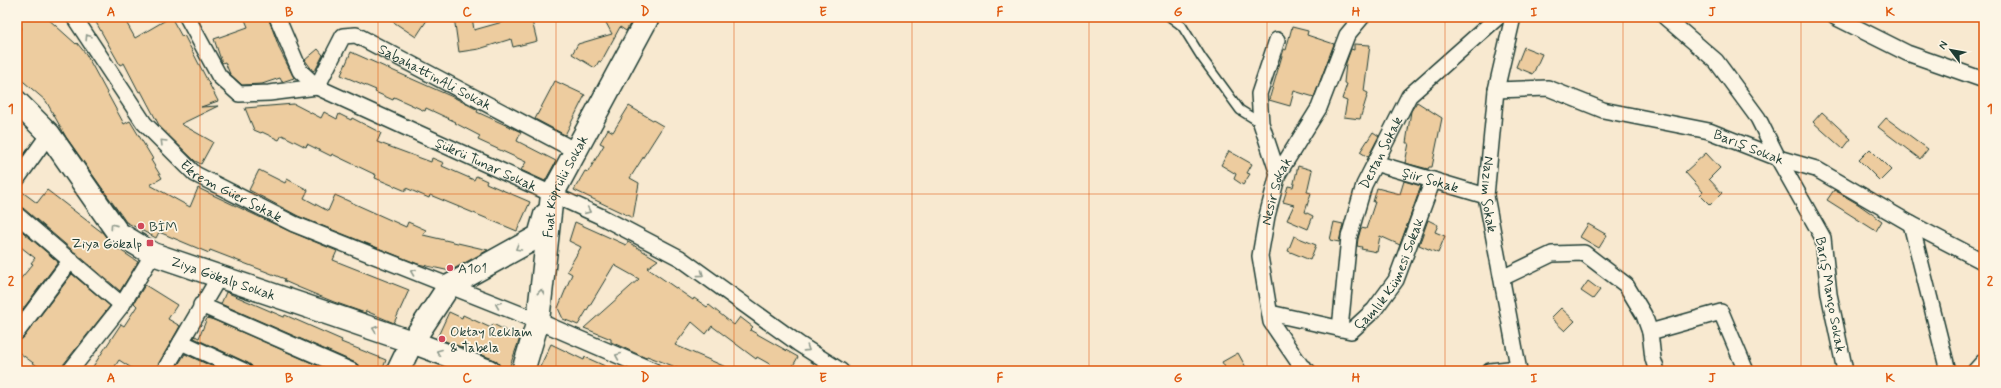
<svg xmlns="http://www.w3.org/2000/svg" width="2001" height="388" viewBox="0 0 2001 388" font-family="Mynerve,sans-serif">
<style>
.building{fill:#edcc9f;stroke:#1f3d34}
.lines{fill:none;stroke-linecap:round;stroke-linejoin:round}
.lane-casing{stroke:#1f3d34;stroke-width:11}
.street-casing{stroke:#1f3d34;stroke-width:18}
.secondary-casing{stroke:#1f3d34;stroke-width:25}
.lane{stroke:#fcf5e5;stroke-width:8}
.street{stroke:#fcf5e5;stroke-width:15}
.secondary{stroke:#fcf5e5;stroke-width:22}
.oneway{stroke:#8e998c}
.grid{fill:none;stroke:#de580e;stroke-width:1;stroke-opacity:0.55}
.poi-dot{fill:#d1495b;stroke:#fcf5e5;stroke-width:1.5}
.labels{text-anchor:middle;stroke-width:3.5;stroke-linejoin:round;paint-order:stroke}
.street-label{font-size:14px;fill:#1f3d34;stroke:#fcf5e5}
.poi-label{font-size:14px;fill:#1f3d34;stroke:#fcf5e5;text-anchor:start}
.neatline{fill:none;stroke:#de580e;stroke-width:1.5}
.grid-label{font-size:13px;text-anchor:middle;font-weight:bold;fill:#de580e}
</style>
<rect width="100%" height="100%" fill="#f8e9d0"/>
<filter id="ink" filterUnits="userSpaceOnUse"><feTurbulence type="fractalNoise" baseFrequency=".025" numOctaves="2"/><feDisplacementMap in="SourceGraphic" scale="8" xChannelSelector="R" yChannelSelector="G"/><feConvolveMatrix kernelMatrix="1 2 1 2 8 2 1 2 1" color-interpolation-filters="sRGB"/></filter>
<g filter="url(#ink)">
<!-- building -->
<path class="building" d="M23 17H46L76 44 77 43 86 54 124 124 130 121 153 159 151 160 162 178 150 185 190 207 198 188 291 232 337 251 333 260 409 290 394 323 366 311 365 313 334 302 300 288 284 281 285 279 210 250 209 253 159 232 156 238 126 222 66 137 46 101 17 76V34L22 28 18 24Z
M93 17H119L126 22 135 38 171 17 182 37 184 35 218 101 201 107 218 106 181 124 213 142 201 164 195 161 160 127 141 91 139 92 124 63 120 65Z
M244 17H268L280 50 294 78 282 82 280 78 262 84 242 85 230 74 225 62 222 63 214 39 248 27Z
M386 17H429L416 37Z
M454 17H472L474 30 506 21 505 17H531L537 41 513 47 511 39 479 49 459 52Z
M603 17H634L626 31 620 27 601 62 599 61 595 68 572 54 578 44 612 34Z
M1292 27 1308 31 1307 35 1334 44 1314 97 1294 91 1290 106 1269 100 1284 49 1286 50Z
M1354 44 1370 45 1364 91 1368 93 1360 119 1344 117 1347 101 1342 99 1347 84 1344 83 1346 63 1351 49 1354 50Z
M1524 47 1542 54 1533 74 1516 67Z
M318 49 323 55 316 69 313 71 305 60Z
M351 52 455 98 478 110 477 112 521 132 517 141 556 161 545 181 521 170 526 162 478 140 480 136 455 123 456 122 426 108 425 111 394 97 393 100 375 92 376 90 341 75Z
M555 81 585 95 565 135 535 119Z
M1417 102 1442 118 1432 167H1429L1428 169 1405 163 1409 143H1406L1411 111Z
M294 104 321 118 324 112 337 119 339 114 351 120 352 118 381 133 377 142 431 162 432 158 444 163 442 166 474 180 476 176 487 181 486 183 530 202 517 231 430 195 429 198 406 188V191L375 178 376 175 332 154 331 156 307 144 306 147 282 135 279 140 262 132 261 133 254 130 245 108Z
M629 106 663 126 630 178 639 183 633 218 574 190 585 171 588 172 604 145 600 143 608 129 613 132Z
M1822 112 1851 139 1843 149 1813 122Z
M1886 118 1928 149 1920 159 1878 127Z
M1373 132 1379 136 1368 157 1360 152Z
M1870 149 1891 170 1880 181 1859 160Z
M1229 151 1252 164 1247 173 1250 174 1243 185 1234 179 1236 174 1221 165Z
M1706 153 1720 168 1709 179 1722 193 1710 205 1700 195 1703 192 1685 172Z
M1298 166 1312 170 1307 192 1311 193 1305 212 1313 216 1308 229 1287 220 1294 205 1283 202 1288 186 1293 187Z
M259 170 285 183 287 179 308 190 304 198 328 211 335 195 406 227 408 222 426 230 423 235 488 250 450 271 418 264 298 216 249 190Z
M1404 181 1421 186 1400 245 1380 236 1377 252 1361 249 1362 247 1357 246 1358 239 1361 228 1366 229 1375 202H1373L1377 188 1400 194Z
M17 188 37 203 47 190 103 233 111 244 138 262 120 291 23 208 17 206Z
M1834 190 1858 204 1882 221 1876 231 1827 200Z
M1428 220 1438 225 1435 232 1445 236 1438 253 1419 245Z
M575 222 626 245 628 242 658 260 647 268 693 300 694 298 707 307 709 305 734 325 740 317 753 327 750 330 798 357 790 371H782L757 357 756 359 712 326 706 334 692 322 675 345 735 371H686L647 356 646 358 611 342V339L584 328 639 279 614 265 578 325 563 319 558 308 572 274 567 271 581 247 569 241Z
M1334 222 1343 224 1339 242 1330 240Z
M1588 224 1607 235 1599 248 1580 237Z
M17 227 58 262 17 317V283L33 264 31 263 35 258 17 244Z
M1294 236 1316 245 1310 260 1288 251Z
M72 274 110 306 63 365 61 371H44L17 351V341L24 337Z
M1588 281 1600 290 1593 299 1581 291Z
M145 285 177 305 168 319 180 326 155 371H136L119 360 112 371H90L121 324 124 326 137 306 134 303Z
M226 292 284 317 285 315 342 340 341 342 386 360 382 371H365L361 369 356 363 221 304Z
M1561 308 1575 321 1565 331 1551 318Z
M449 312 462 318 463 315 491 328 493 324 520 338 508 371 501 368 498 363 493 359 437 338Z
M207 318 214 320 330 371H253L252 366 248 363 194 338 195 336 199 338Z
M551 344 584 360 585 357 616 371H538Z
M1238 353 1248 371H1227L1222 362Z
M185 354 222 371H174Z"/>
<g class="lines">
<!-- lane casing -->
<g class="lane-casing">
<path id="lane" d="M1170 17 1182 26 1202 58 1240 110 1261 123"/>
</g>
<!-- street casing -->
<g class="street-casing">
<g id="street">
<path id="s1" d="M74 17 144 123 195 174 294 224 538 321 654 371"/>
<path id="s2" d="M187 17 219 76 239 94 269 93 317 87 343 36 356 35 576 151"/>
<path id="s3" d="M277 17 300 71 317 87 600 216 680 258 799 344 841 371"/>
<path id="s4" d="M1513 17 1496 90 1486 196 1519 371"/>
<path d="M1665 17 1716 61 1758 118 1778 158 1823 238 1829 294 1845 371"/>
<path d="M1835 17 1907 53 1984 80"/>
<path d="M1277 40 1259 94 1261 123 1278 174"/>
<path id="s5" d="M1496 90 1548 88 1603 110 1709 131 1778 158 1816 169 1911 224 1984 262"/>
<path id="s6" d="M1375 163 1486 196"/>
<path d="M17 179 49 134"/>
<path d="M17 215 122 305 153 254"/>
<path d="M1911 224 1948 371"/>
<path d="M1502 278 1552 254 1584 253 1626 285 1644 315 1650 332"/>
<path d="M201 305 352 371"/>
<path id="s7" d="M1270 313 1351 331 1374 310 1396 280 1433 180"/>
<path id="s8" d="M1340 329 1349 237 1364 185 1409 96 1498 17"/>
<path d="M17 332 71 260"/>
<path d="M181 342 244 371"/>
<path d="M70 371 122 305"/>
<path d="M164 371 219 277"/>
<path id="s9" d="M1308 371 1301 366 1271 322 1260 256 1267 216 1278 174 1319 108 1347 35 1362 17"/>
<path d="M1490 371 1518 368"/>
<path d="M1657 371 1653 359 1650 332 1721 312 1746 371"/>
<path d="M1975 371 1984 361"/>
</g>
</g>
<!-- secondary casing -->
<g class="secondary-casing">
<g id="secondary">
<path id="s10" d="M17 102 49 134 118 233 153 254 412 342 489 371"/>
<path d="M398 371 412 342 449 286 539 236 545 215"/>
<path id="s11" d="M523 371 538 321 552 195 648 17"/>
</g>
</g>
<!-- lane -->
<use href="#lane" class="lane"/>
<!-- street -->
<use href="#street" class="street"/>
<!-- secondary -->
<use href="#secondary" class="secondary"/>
</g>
<!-- one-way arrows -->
<defs><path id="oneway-chevron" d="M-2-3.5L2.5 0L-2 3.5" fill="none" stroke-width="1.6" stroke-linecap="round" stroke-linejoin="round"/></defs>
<g class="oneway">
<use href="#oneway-chevron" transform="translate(88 37) rotate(-123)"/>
<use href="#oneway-chevron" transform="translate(163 142) rotate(-135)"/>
<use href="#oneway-chevron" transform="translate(588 211) rotate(24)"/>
<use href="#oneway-chevron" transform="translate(113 226) rotate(-125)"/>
<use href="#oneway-chevron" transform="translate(518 248) rotate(149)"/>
<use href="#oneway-chevron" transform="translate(413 272) rotate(-159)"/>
<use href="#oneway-chevron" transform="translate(701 274) rotate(36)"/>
<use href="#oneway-chevron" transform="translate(541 292) rotate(-84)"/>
<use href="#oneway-chevron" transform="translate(498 305) rotate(-158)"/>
<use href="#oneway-chevron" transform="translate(375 329) rotate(-161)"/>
<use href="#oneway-chevron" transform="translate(807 349) rotate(33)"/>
<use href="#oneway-chevron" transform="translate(439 352) rotate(-159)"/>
<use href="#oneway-chevron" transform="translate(618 356) rotate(-157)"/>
</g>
</g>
<!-- grid -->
<path class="grid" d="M200 17V371M378 17V371M556 17V371M734 17V371M912 17V371M1089 17V371M1267 17V371M1445 17V371M1623 17V371M1801 17V371M17 194H1984"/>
<!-- markers -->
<g class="poi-dot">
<circle cx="141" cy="226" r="4"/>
<rect x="146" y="239" width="8" height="8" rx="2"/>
<circle cx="450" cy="268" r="4"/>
<circle cx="442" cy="339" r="4"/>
</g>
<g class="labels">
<!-- street labels -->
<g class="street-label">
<text dy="5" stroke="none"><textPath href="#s2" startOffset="332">SabahattinAli Sokak</textPath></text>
<text dy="5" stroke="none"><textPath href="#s5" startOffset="262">Barış Sokak</textPath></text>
<text dy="5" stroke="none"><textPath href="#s8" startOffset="183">Destan Sokak</textPath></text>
<text dy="5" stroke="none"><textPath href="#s3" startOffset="268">Şükrü Tunar Sokak</textPath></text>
<text dy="5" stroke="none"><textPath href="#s6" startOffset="58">Şiir Sokak</textPath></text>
<text dy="5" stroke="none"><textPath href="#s11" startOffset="191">Fuat Köprülü Sokak</textPath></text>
<text dy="5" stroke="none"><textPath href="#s1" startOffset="239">Ekrem Güer Sokak</textPath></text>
<text dy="5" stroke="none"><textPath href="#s9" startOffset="196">Nesir Sokak</textPath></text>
<text dy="5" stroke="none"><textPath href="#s4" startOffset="180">Nazım Sokak</textPath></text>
<text dy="5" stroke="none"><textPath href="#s7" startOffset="153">Çamlık Kümesi Sokak</textPath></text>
<text dy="5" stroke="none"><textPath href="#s10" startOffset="281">Ziya Gökalp Sokak</textPath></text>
<text transform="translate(1831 295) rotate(80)" y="5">Barış Manço Sokak</text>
</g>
<!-- poi labels -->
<g class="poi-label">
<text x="149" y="231">BİM</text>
<text x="142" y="248" text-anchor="end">Ziya Gökalp</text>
<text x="458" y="273">A101</text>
<text x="450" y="336">Oktay Reklam<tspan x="450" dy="16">&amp; Tabela</tspan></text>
</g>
</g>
<!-- margin -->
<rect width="2001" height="388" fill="none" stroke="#fcf5e5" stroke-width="44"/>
<!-- north arrow -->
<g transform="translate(1951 50) rotate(302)" stroke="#fcf5e5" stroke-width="3" paint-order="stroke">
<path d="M0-3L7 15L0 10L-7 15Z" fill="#1f3d34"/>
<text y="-6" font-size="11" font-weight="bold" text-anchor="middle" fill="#1f3d34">N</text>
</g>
<rect x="22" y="22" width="1957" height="344" class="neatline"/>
<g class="grid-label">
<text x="111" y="16">A</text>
<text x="289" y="16">B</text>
<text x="467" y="16">C</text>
<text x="645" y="16">D</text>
<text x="823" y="16">E</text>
<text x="1000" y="16">F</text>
<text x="1178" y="16">G</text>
<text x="1356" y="16">H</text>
<text x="1534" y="16">I</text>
<text x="1712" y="16">J</text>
<text x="1890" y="16">K</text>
<text x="11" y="113">1</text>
<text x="1990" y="113">1</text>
<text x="11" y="285">2</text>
<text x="1990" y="285">2</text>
<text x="111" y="382">A</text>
<text x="289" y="382">B</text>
<text x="467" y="382">C</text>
<text x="645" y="382">D</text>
<text x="823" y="382">E</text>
<text x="1000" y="382">F</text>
<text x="1178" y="382">G</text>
<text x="1356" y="382">H</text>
<text x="1534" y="382">I</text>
<text x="1712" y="382">J</text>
<text x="1890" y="382">K</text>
</g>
</svg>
